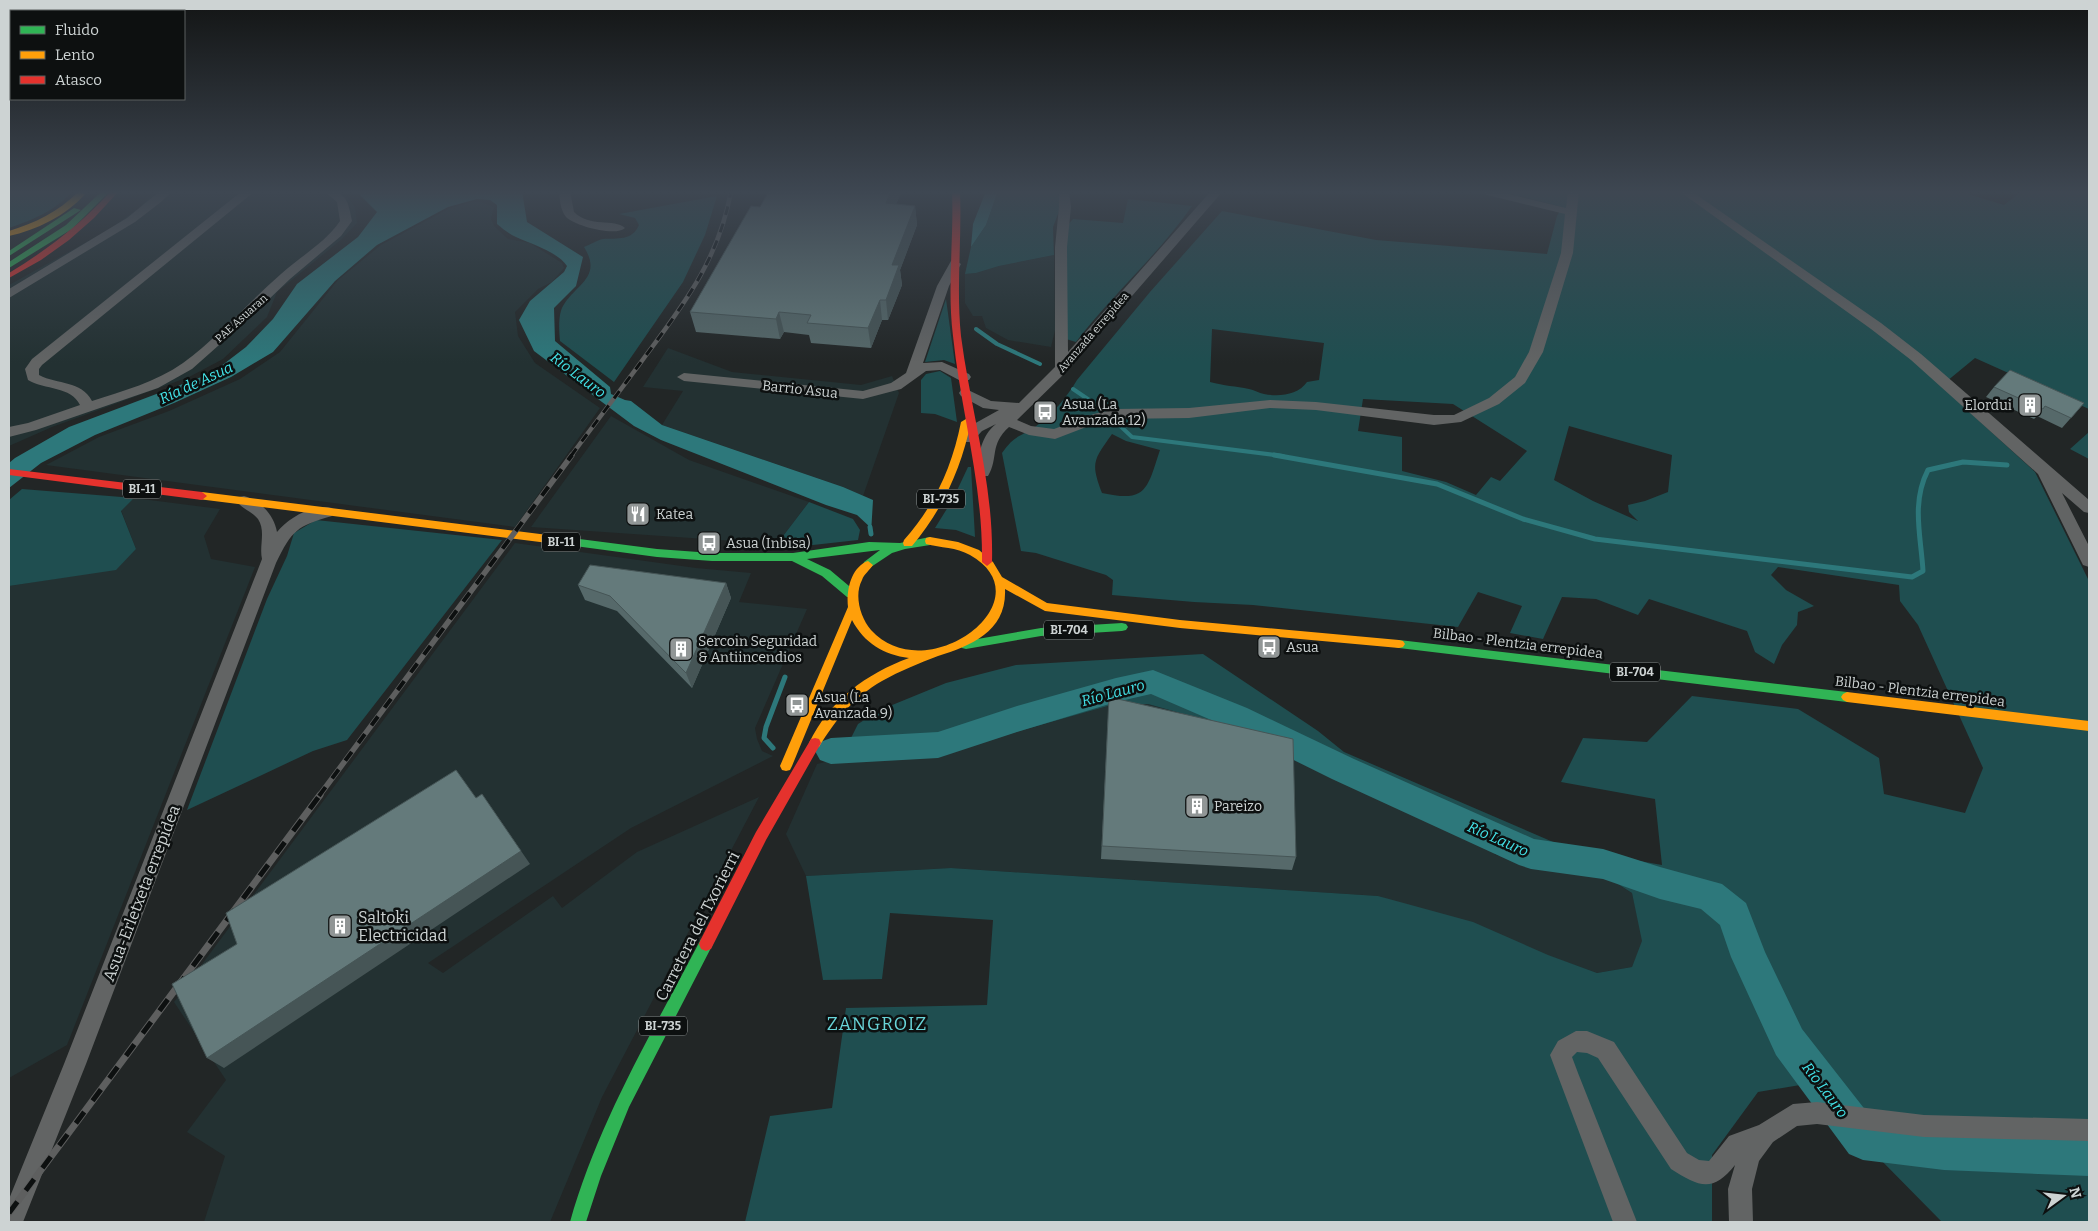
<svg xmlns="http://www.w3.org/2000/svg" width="2098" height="1231" viewBox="0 0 2098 1231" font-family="Bitter,serif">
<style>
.built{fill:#233132}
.green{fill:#1f4e50;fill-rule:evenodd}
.water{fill:#2d787b}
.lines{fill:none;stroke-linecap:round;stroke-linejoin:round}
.stream-far1{stroke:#2d787b;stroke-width:4}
.stream{stroke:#2d787b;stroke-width:5}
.river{fill:#2d787b;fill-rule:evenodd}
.street{fill:#626464;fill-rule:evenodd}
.fast{fill:#30b455;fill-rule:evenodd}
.slow{fill:#ff9f0a;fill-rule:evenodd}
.jam{fill:#e5322d;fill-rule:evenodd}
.rail-far2-casing{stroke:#5e5f5f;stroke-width:4.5}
.rail-far1-casing{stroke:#5e5f5f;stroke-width:5.5}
.rail-casing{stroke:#5e5f5f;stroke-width:7}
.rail-far2{stroke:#0d1010;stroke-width:3;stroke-dasharray:9;stroke-linecap:butt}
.rail-far1{stroke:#0d1010;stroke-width:4;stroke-dasharray:11;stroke-linecap:butt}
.rail{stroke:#0d1010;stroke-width:5;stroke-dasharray:14;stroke-linecap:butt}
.wall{fill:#56696a}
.shaded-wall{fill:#465556}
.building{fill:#647a7b;stroke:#465556}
.labels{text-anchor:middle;stroke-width:5;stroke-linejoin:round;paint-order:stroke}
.far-street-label{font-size:11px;fill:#cdd3d3;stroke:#0d1010}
.shield{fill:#0d1010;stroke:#939898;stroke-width:1}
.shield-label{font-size:12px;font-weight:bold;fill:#cdd3d3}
.street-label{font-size:14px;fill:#cdd3d3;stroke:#0d1010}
.poi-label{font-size:14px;fill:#cdd3d3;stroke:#0d1010;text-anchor:start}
.water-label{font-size:15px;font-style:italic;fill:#43e2e7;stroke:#0d1010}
.near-street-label{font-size:16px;fill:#cdd3d3;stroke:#0d1010}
.near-poi-label{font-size:16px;fill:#cdd3d3;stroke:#0d1010;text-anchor:start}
.near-neighbourhood-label{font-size:18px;letter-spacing:1px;fill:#69d5d9;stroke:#0d1010}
</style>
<rect width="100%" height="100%" fill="#222626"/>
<!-- built -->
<path class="built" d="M156 191H342L355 207 357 223 342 239 277 292 267 317 223 359 189 377 52 427 9 446V285L110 229 140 207Z
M472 202H481L494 207 491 219 494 226 508 239 530 243 562 263 564 268 552 282 538 289 515 312 518 336 535 363 600 408 515 527 46 465 99 437 169 411 240 379 280 352 338 280 381 245 450 208Z
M1054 255 1055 330 1051 347 1008 340 986 328 982 316H973L965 303V274L976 273 999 266Z
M668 348 732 372 861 385 892 376 899 393 863 496 843 487 662 425 683 391 643 387Z
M611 416 689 460 809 502 777 544 531 527Z
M134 498 220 509 204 536 211 559 255 567 67 1045 9 1078V586L116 569 136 549 121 510Z
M515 543 696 568 751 573 739 602 807 609 755 728 757 739 762 751 773 756 631 828 428 963 443 973 553 896 562 908 637 852 759 797 602 1097 550 1222H204L225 1156 187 1132 226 1080 174 1002Z
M1115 704H1148L1191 716 1290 752 1340 777 1494 844 1495 855 1596 870 1632 893 1643 941 1632 967 1597 973 1378 896 951 868 806 876 786 834 817 764 833 760 931 756Z"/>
<!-- green -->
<path class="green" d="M9 191H72C56 211 32 220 9 228Z
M998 191H1058L1061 206 1053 227 1054 255 999 266 976 273 965 274 971 247 986 225Z
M1499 191H1958L2004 205 2022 191H2075L2089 193V409L1975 358 1941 386 2035 472 2089 581V1222H1942L1806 1084 1758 1092 1712 1155V1222H745L770 1116 832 1108 846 1008 987 1005 993 920 890 913 882 979 823 980 806 876 951 868 1378 896 1473 922 1548 955 1597 973 1632 967 1642 941 1632 893 1596 870 1495 854 1494 843 1340 777 1290 752 1191 716 1148 704H1115L931 756 833 760 845 750 858 724 880 710 946 683 1016 665 1203 654 1318 731 1344 752 1567 848 1662 865 1655 799 1561 782 1583 738 1647 742 1692 696 1798 709 1879 758 1884 794 1965 813 1983 768 1918 625 1900 601 1899 585 1778 567 1771 575 1786 590 1814 606 1798 612 1797 625 1782 645 1774 664 1755 652 1747 631 1649 599 1638 615 1596 599 1562 597 1543 639 1510 633 1522 606 1478 592 1458 627 1253 605 1194 602 1112 595 1113 580 1106 575 1036 553 1021 551 1002 453C1015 435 1018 438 1035 427 1052 415 1067 397 1077 380L1150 292 1222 211 1376 240 1547 254 1557 216 1562 207ZM1212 329 1324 343 1319 380 1307 382C1298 395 1279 397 1264 394 1259 393 1254 390 1249 389 1236 386 1224 386 1210 382ZM1363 399 1453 404 1527 451 1500 481 1491 477 1476 495 1446 482 1402 471V437L1358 431ZM1569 426 1672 455 1668 492 1645 501 1628 505 1629 512 1638 521 1593 501 1554 480ZM1112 434 1126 441 1160 450C1147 489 1147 503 1102 493 1090 462 1094 460 1112 434Z
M717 196 705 235 683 282 614 382 560 341C559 330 558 315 563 306 576 284 603 277 584 247 590 245 597 240 603 239 618 238 632 241 639 225L635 218 619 214Z
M1128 199 1192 206C1158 255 1112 295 1076 342L1066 339 1067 226 1073 219 1123 223Z
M946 299 955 364 944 360 925 362Z
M940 371 951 378 957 422 935 414 921 413V380L926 374Z
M2089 432V459L2070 449Z
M968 467H971L975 537 956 530 935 528 953 499Z
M22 489 134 498 121 511 136 549 116 570 9 586V500Z
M809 502 853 519 860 530 858 540 813 545 777 544Z
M316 520 502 540 347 740 313 751 187 810 267 599 287 556 294 533Z"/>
<!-- water -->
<path class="water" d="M356 191H522L527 222 583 257 576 286 554 308 555 341 610 387 611 394 625 400 631 401 662 425 843 487 873 500 871 534 870 527 857 515 826 505 661 440 634 426 534 351 519 320 530 301 564 272 567 266C558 252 531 244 516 237 509 234 503 229 497 224V205L490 200 477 199 448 207 377 245 335 281 273 352 231 377 174 403 95 435 41 463 9 488V463L15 458 69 427 212 373 246 347 273 319 297 284 358 237 377 212Z
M986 191H998L986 225 971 247 973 224Z"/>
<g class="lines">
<!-- stream-far1 -->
<path class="stream-far1" d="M976 329 997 344 1040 364
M1073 389 1107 412
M1116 422 1132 437 1283 456"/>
<!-- stream -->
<path class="stream" d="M1274 455 1437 484 1523 519 1595 539 1912 577 1923 571C1921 536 1911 503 1928 470L1963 462 2007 465
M870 527 871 534
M773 748 764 738 766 727 785 677"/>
<!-- river -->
<path class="river" d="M1153 670 1247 708 1354 759 1534 839 1603 849 1660 867 1722 884 1746 903 1765 952 1802 1029 1874 1121 1944 1130 2089 1136V1176L1944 1170 1863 1160 1849 1154 1776 1055 1731 957 1720 925 1701 909 1660 899 1603 879 1531 869 1519 865 1332 779 1225 726 1151 694 1116 702 1017 732 938 758 831 764 820 760 815 751 820 742 831 738 938 732 1017 706 1116 678Z"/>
<!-- street -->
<path class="street" d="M160 191H172L161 202 135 222 9 298V289L127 218Z
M242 191H255L42 365 39 369V375C58 385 81 380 92 401 123 391 156 382 183 363 218 337 248 303 281 274 301 256 325 243 340 221L337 202 324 191C347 191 348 201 352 221L341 236 290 279 245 322 192 369 158 388 36 430 9 437V427L28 423 80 405C71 386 45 390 28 380L25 369 32 359Z
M559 191H570L574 212C590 228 614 218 625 228 616 237 575 226 566 217 560 209 560 200 559 191Z
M1059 191H1069L1071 207 1067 247 1068 352 1211 191H1223L1067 371 1017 420 1031 426 1054 429 1094 414 1115 409 1189 408 1270 400 1316 402 1434 415H1454L1489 398 1515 377 1529 352 1561 253 1565 214 1479 193 1477 191H1496L1566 208 1568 191H1579L1573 253 1543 352 1525 383 1499 404 1461 422 1434 425 1316 410 1270 408 1189 418 1115 419 1102 421 1055 439 1029 435 1009 427C989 445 999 458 988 476H978L976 472C979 454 981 436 996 424L982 431 972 442H962L960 439 972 425 999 410 983 408 961 396 959 393 961 390 966 389 991 401 1019 403 1055 367V247L1059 207Z
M1679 191H1691L1881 323 1921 354 2089 500V513L2084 512 2062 493 2089 546V567L2083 565 2081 561 2038 474 1911 360 1871 329Z
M955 260 961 264 949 286 923 363 942 362 969 374 971 377 969 380H959L940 370 926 371 901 389 863 399 684 381 677 377 684 373 863 391 891 383 906 373 937 286 951 261Z
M244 496C261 501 274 515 277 532 288 518 314 503 332 508L335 512 332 516C297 526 292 530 276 563L86 1064 23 1222H9V1199L64 1064 262 559C259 546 266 531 258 519 252 511 241 509 237 501L239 497Z
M1576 1031H1587L1614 1042 1687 1153 1699 1160 1709 1161 1729 1136 1759 1125 1793 1104 1817 1102 1924 1115 2089 1119V1141L1924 1137 1817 1124 1797 1126 1773 1142 1759 1161 1752 1189 1753 1222H1729L1728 1189 1735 1165C1713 1193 1699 1187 1671 1169L1598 1058 1587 1053 1577 1052 1572 1057 1578 1073 1637 1222H1613L1550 1055 1558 1041Z"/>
<!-- fast -->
<path class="fast" d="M102 191H110L72 229 9 268V262L66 225Z
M74 208 81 210 9 256V251Z
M564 537 657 549 712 553H793L869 542 900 543 930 537 935 541 930 545 905 549 892 553 868 569 863 565 864 562 880 550 807 559 830 570 855 591 857 594 855 597H847L822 576 792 561H712L657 557 560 544 559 541 560 538Z
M1122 623 1126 624 1128 627 1126 630 1122 631 1041 636 966 649 962 648 960 645 962 642 966 641 1041 628Z
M1399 640 1847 692 1851 694 1853 697 1851 700 1847 702 1399 648 1395 647 1393 644 1395 641Z
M706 937 711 939 713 944 629 1107 601 1176 586 1222H570C598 1122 653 1031 701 939Z"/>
<!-- slow -->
<path class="slow" d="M78 192 85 194C66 216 36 230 9 236V231C35 223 58 212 78 192Z
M966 419 971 422C961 469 943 509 912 546H904L903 543 904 540C935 505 952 467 961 422Z
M202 492 564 537 569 541 564 545 198 499 197 496 198 493Z
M930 537 958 542 979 550 993 562 1002 577 1047 603 1180 620 1399 640 1403 641 1405 644 1403 647 1399 648 1180 628 1045 611 1005 589C1007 631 972 645 938 656 919 663 900 671 882 681 854 697 836 719 819 747L815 748 811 747 809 743C830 700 866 674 909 658 884 655 864 643 852 620L792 766 790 770 786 771 782 770 780 766 848 607C846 591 851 567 868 561L873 565C870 570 864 574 862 580 854 595 860 617 871 630 926 691 1049 600 970 555 956 547 941 548 926 544L925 541 926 538Z
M1847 692 2089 721V731L1847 702 1843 700 1841 697 1843 694Z"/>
<!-- jam -->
<path class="jam" d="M111 191H119L94 218 69 240 41 260 9 278V273C47 250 81 224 111 191Z
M952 191H960C962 239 956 288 961 336 971 413 994 484 992 562L987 566 982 562C983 483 961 413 953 336 947 288 954 239 952 191Z
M9 469 202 492 207 496 202 500 9 475Z
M815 738 819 739 821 743 766 840 711 949 706 951 701 949 699 944 701 939 756 832 811 739Z"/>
<!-- rail-far2 casing -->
<g class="rail-far2-casing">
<path id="rail-far2" d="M571 456C595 423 620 391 644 358 684 304 719 259 731 191"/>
</g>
<!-- rail-far1 casing -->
<g class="rail-far1-casing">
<path id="rail-far1" d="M319 796 572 455"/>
</g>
<!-- rail casing -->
<g class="rail-casing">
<path id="rail" d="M9 1213 320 795"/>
</g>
<!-- rail-far2 -->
<use href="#rail-far2" class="rail-far2"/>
<!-- rail-far1 -->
<use href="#rail-far1" class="rail-far1"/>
<!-- rail -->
<use href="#rail" class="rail"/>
</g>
<!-- wall -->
<path class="wall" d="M902 191 896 204 915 206 917 225 900 270 902 285 888 320H882L871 348 811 343 809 335 784 332 780 339 696 332 690 312 760 207Z
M1994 387 2084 403 2062 428 2037 416 2034 419 1986 397Z
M726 583 731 598 692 688 617 611 585 600 578 585Z
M1109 697 1296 857 1292 870 1101 859Z"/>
<!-- shaded-wall -->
<path class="shaded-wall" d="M891 191H902L888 223 886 203Z
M915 206 917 225 900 270 902 285 888 320 886 300 892 265Z
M880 300 882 320 871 348 868 328Z
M779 312 784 332 780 339 776 319Z
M726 583 731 598 692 688 686 673Z
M482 794 530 864 224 1068 207 1058Z"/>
<!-- building -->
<path class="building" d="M769 191H891L886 203 915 206 892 265H899L886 300H880L868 328 807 323 811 315 779 312 776 319 690 312 751 206 760 207Z
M2010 370 2084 403 2071 418 2045 406 2043 409 1994 387Z
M590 565 726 583 686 673 610 596 578 585Z
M1109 697 1293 739 1296 857 1102 846Z
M456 770 476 798 482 794 521 851 207 1058 172 984 237 944 226 913Z"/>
<!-- sky -->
<linearGradient id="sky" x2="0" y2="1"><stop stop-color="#131515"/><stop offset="0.53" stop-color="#3e4752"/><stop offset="1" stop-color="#3e4752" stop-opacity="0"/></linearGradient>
<rect width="2098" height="363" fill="url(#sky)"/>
<!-- icons -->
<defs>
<g id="building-square" transform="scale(1.25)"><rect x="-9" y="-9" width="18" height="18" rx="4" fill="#919696" stroke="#0d1010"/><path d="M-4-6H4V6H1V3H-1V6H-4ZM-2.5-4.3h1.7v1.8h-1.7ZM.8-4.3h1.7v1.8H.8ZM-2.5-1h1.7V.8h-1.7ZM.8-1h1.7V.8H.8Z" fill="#fff"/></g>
<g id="bus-square" transform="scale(1.25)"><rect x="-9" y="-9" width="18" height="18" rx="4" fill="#919696" stroke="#0d1010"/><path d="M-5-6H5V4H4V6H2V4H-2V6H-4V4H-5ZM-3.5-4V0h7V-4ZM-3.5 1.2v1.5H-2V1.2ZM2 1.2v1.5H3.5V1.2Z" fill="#fff"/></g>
<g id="restaurant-square" transform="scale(1.25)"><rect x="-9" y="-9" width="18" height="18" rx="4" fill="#919696" stroke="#0d1010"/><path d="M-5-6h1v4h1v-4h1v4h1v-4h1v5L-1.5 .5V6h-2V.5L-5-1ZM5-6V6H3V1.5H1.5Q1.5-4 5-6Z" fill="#fff"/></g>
</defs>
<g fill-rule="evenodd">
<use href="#building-square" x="2030" y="405"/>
<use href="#bus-square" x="1045" y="412"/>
<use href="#restaurant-square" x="638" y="514"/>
<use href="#bus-square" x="709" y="543"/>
<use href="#bus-square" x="1269" y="647"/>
<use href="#building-square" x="681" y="649"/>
<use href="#bus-square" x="797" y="705"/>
<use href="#building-square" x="1197" y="806"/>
<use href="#building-square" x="340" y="926"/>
</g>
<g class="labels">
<!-- far-street labels -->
<g class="far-street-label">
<text transform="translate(241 318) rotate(-42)" y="4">PAE Asuaran</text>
<text transform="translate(1093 332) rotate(-49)" y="4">Avanzada errepidea</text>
</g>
<!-- shield labels -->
<g class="shield">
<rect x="123" y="479.5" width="38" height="19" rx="4"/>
<rect x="917" y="489.5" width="48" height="19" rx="4"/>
<rect x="542" y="532.5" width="38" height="19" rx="4"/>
<rect x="1044" y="620.5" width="50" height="19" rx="4"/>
<rect x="1610" y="662.5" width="50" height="19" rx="4"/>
<rect x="639" y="1016.5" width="48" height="19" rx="4"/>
</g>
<g class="shield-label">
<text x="142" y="493">BI-11</text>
<text x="941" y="503">BI-735</text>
<text x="561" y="546">BI-11</text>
<text x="1069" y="634">BI-704</text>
<text x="1635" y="676">BI-704</text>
<text x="663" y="1030">BI-735</text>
</g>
<!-- street labels -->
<g class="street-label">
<text transform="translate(800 389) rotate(6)" y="5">Barrio Asua</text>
<text transform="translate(1518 643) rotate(7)" y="5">Bilbao - Plentzia errepidea</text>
<text transform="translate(1920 691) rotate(7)" y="5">Bilbao - Plentzia errepidea</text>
</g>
<!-- poi labels -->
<g class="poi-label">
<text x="1062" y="409">Asua (La<tspan x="1062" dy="16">Avanzada 12)</tspan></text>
<text x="2012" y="410" text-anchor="end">Elordui</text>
<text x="656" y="519">Katea</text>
<text x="726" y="548">Asua (Inbisa)</text>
<text x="698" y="646">Sercoin Seguridad<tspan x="698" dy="16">&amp; Antiincendios</tspan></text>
<text x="1286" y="652">Asua</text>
<text x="814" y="702">Asua (La<tspan x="814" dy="16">Avanzada 9)</tspan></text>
<text x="1214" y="811">Pareizo</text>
</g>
<!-- water labels -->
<g class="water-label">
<text transform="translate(578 375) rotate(37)" y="5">Río Lauro</text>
<text transform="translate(196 383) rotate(-25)" y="5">Ría de Asua</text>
<text transform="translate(1113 693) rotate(-15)" y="5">Río Lauro</text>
<text transform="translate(1498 839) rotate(24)" y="5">Río Lauro</text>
<text transform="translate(1825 1090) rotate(53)" y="5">Río Lauro</text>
</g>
<!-- near-street labels -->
<g class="near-street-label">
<text transform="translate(141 893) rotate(-69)" y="6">Asua-Erletxeta errepidea</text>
<text transform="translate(697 926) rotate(-63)" y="6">Carretera del Txorierri</text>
</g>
<!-- near-poi labels -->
<g class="near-poi-label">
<text x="358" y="923">Saltoki<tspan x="358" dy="18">Electricidad</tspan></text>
</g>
<!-- near-neighbourhood labels -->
<g class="near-neighbourhood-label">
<text x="877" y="1030">ZANGROIZ</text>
</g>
</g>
<!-- border -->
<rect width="2098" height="1231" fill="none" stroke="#cdd3d3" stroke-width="20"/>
<!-- legend -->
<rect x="10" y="10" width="175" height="90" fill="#0d1010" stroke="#5a5e5e"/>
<rect x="20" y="26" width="25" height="8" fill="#30b455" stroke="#5a5e5e"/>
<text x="55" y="35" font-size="15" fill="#cdd3d3">Fluido</text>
<rect x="20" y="51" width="25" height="8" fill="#ff9f0a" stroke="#5a5e5e"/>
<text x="55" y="60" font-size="15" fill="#cdd3d3">Lento</text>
<rect x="20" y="76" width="25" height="8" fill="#e5322d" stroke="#5a5e5e"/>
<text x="55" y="85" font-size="15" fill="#cdd3d3">Atasco</text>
<!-- north arrow -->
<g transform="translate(2063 1196) rotate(75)" stroke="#0d1010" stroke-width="4" paint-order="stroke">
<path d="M0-4L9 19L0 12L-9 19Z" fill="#cdd3d3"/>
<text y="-8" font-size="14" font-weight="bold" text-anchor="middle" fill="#cdd3d3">N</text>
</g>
</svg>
